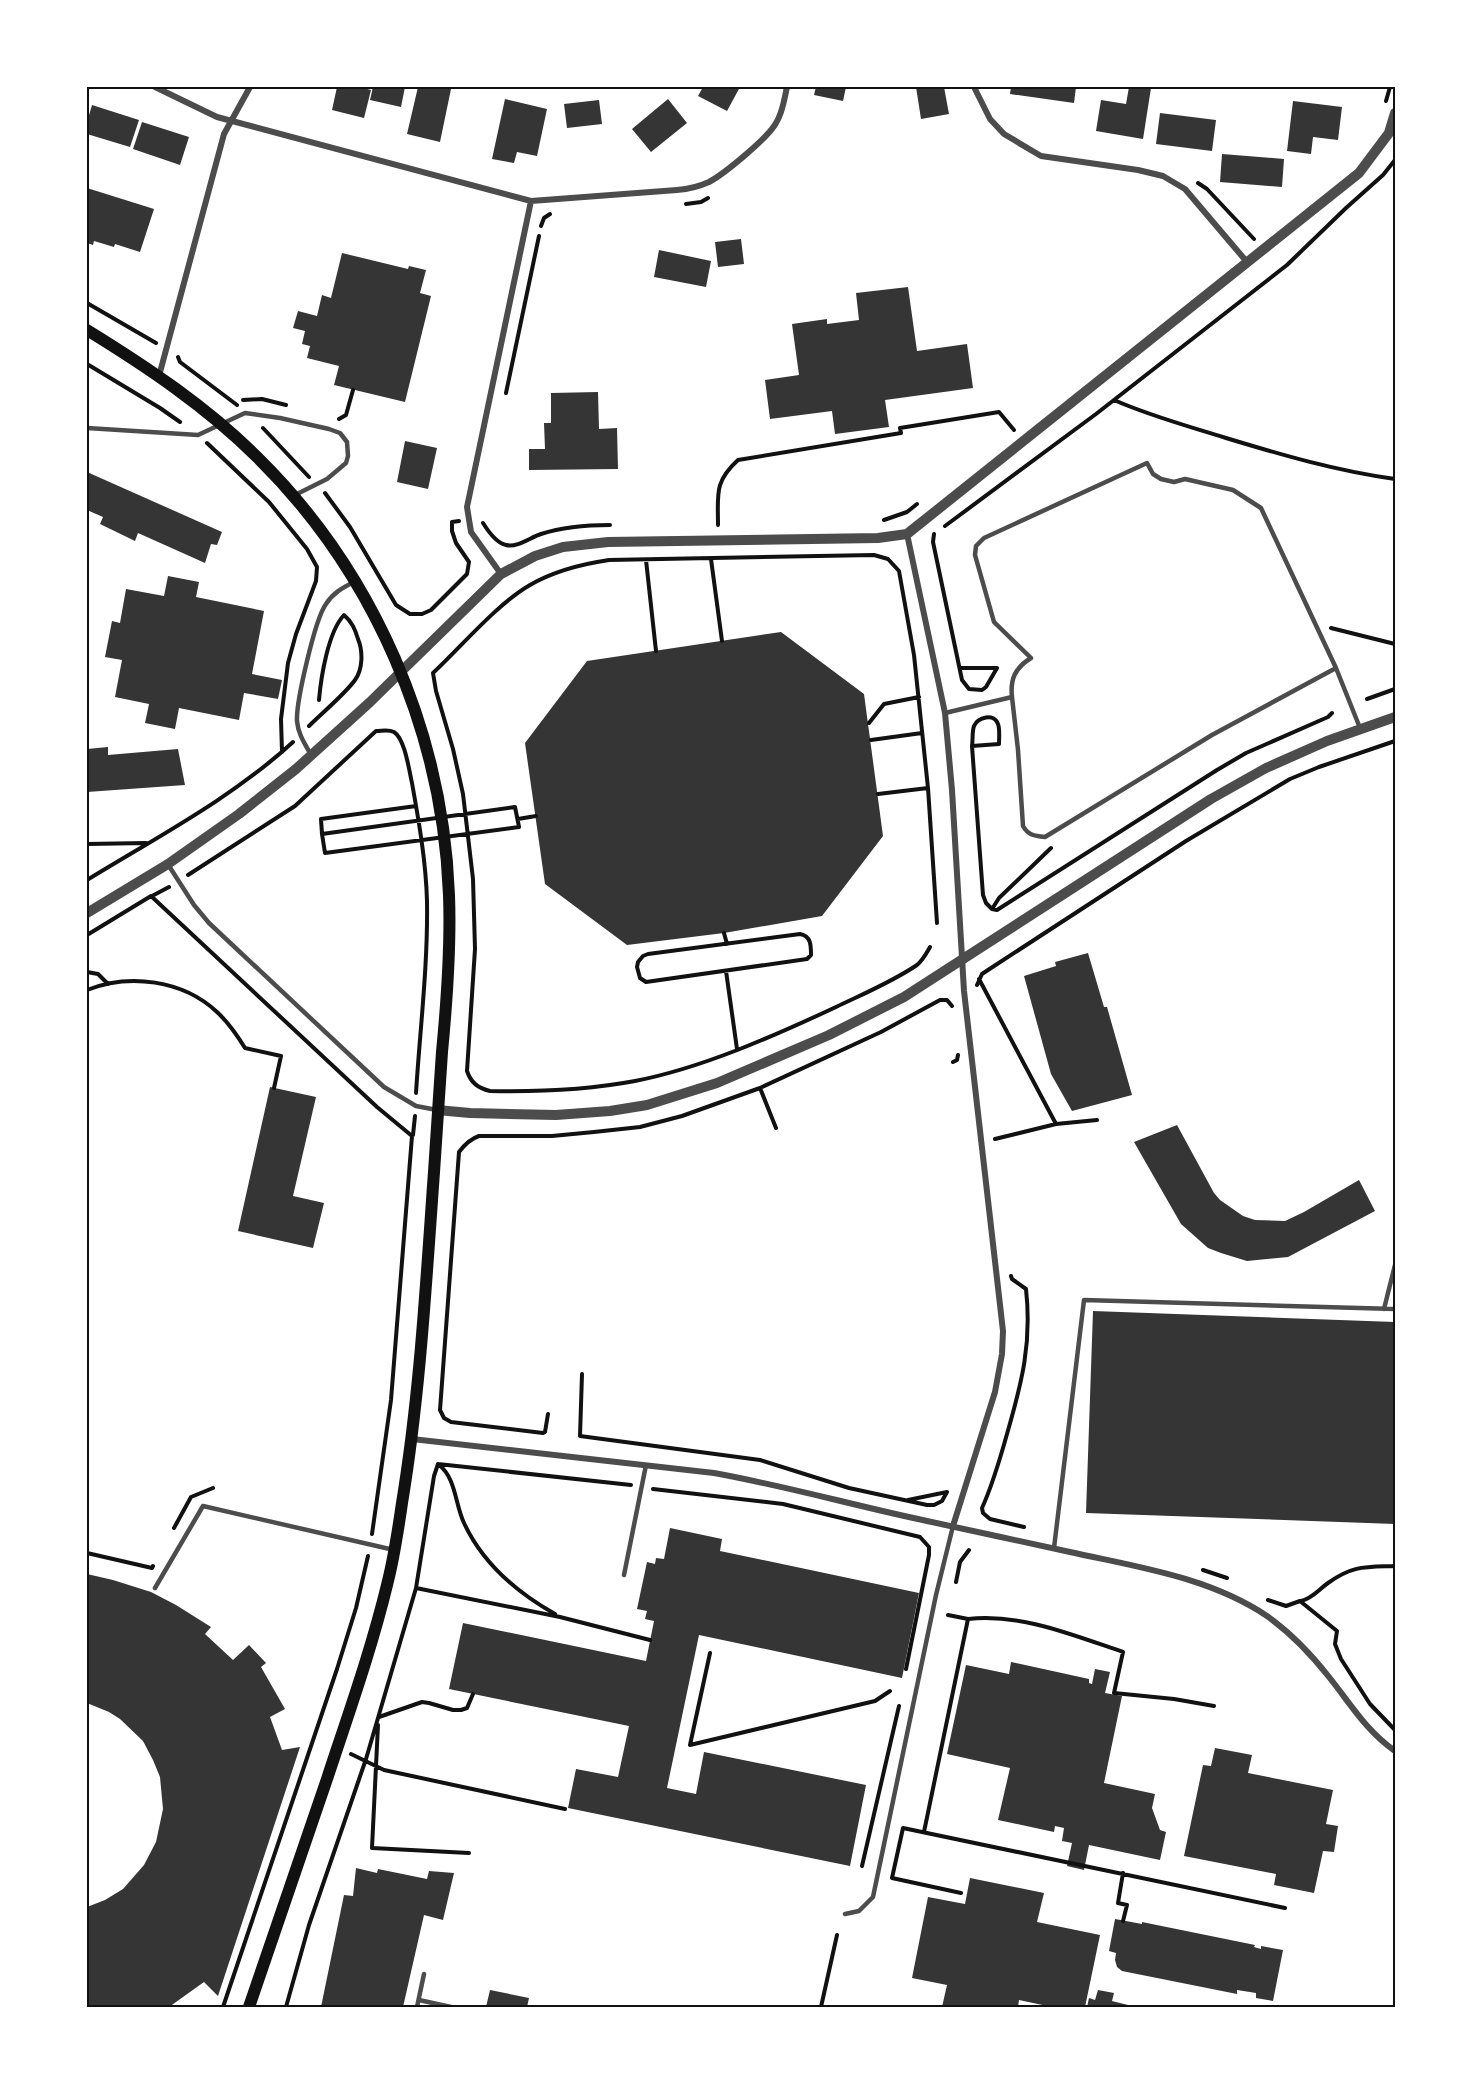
<svg xmlns="http://www.w3.org/2000/svg" width="1482" height="2094" viewBox="0 0 1482 2094" font-family="Figtree,sans-serif">
<style>
.building{fill:#353535}
.lines{fill:none;stroke-linecap:round;stroke-linejoin:round}
.path{stroke:#111;stroke-width:4}
.service{stroke:#4c4c4c;stroke-width:4.5}
.minor{stroke:#4c4c4c;stroke-width:6}
.tertiary{stroke:#4c4c4c;stroke-width:10}
.secondary{stroke:#111;stroke-width:12}
.neatline{fill:none;stroke:#111;stroke-width:2}
</style>
<rect width="100%" height="100%" fill="#fff"/>
<!-- building -->
<path class="building" d="M337 87H360L371 90 364 118 332 110Z
M373 87H405L401 107 370 100Z
M418 87H442L451 89 440 142 407 134Z
M703 87H740L727 111 698 96Z
M816 87H846L843 101 814 95Z
M916 87H944L949 114 921 119Z
M1011 87H1076L1074 103 1010 94Z
M1129 87 1151 88 1143 139 1096 131 1101 100 1126 104Z
M505 99 547 109 537 156 517 152 514 163 492 159Z
M668 99 687 123 651 152 632 129Z
M599 100 602 124 567 128 564 104Z
M1293 101 1342 107 1338 140 1313 137 1311 154 1287 151Z
M92 105 139 120 130 147 87 134V122Z
M1160 113 1216 120 1212 151 1156 144Z
M142 122 189 137 180 165 133 149Z
M1222 154 1284 159 1282 187 1220 182Z
M87 188 154 209 140 252 115 244 114 247 94 241 93 245 87 243Z
M741 239 744 264 718 267 715 242Z
M659 250 711 261 706 287 654 277Z
M342 253 408 269 409 266 426 270 420 293 431 296 405 402 334 385 339 366 307 358 310 346 302 344 305 331 293 328 298 311 317 316 322 295 331 298Z
M908 287 917 351 967 344 973 388 885 400 889 427 835 434 832 411 770 419 765 380 799 375 792 324 827 319V324L859 320 856 293Z
M598 392 599 429 617 428 618 469 529 470V449H545L544 423H551V393Z
M405 441 437 448 428 489 397 482Z
M87 472 222 532 217 545 211 544 205 563 138 533 135 541 100 524 103 517 87 510Z
M168 576 199 582 196 597 264 611 252 674 282 680 278 699 244 693 239 720 179 708 175 729 145 723 149 704 115 697 122 660 105 657 112 621 120 623 126 589 164 596Z
M781 632 864 694 883 836 822 916 724 933 627 945 545 884 525 743 587 661Z
M108 747V755L178 749 185 785 87 792V749Z
M1088 953 1104 1007H1107L1132 1095 1072 1111 1051 1074 1024 976 1056 966 1055 962Z
M270 1087 316 1097 293 1196 324 1203 313 1248 238 1231Z
M1177 1125 1214 1193 1220 1200 1243 1216 1255 1220 1285 1221 1304 1212 1359 1180 1375 1211 1288 1257 1247 1261 1221 1253 1208 1248 1181 1224 1134 1142Z
M1093 1311 1395 1322V1524L1086 1513Z
M670 1528 722 1539 720 1551 919 1593 902 1678 699 1635 667 1788 696 1794 704 1752 866 1785 850 1866 568 1808 576 1769 618 1777 629 1726 449 1689 463 1623 646 1661 654 1621 645 1619 647 1611 637 1609 647 1562 655 1564 656 1558 664 1559Z
M87 1574 113 1580 151 1592 176 1605 211 1627 205 1634 233 1660 249 1645 266 1663 261 1667 285 1709 270 1717 282 1750 300 1747 218 1996 204 1982 169 2007H87V1907L105 1900 123 1889 144 1865 156 1842 163 1809 160 1777 153 1760 143 1741 120 1719 109 1712 87 1703Z
M1011 1662 1089 1679V1683L1092 1684 1095 1669 1110 1672 1105 1693 1122 1696 1104 1783 1155 1794 1152 1808 1160 1830 1166 1832 1160 1860 1089 1845 1084 1870 1067 1866 1072 1843 1062 1841 1064 1828 1055 1826 1054 1832 998 1820 1010 1768 947 1754 966 1665 1009 1674Z
M1215 1748 1252 1755 1248 1773 1333 1790 1326 1824 1338 1826 1334 1852 1323 1851 1314 1893 1274 1885 1276 1874 1184 1856 1203 1765 1211 1766Z
M356 1868 377 1873 378 1869 427 1879 429 1871 454 1873 443 1920 424 1915 403 2007H321L344 1895 353 1896Z
M970 1878 1044 1893 1037 1922 1100 1935 1085 2007H1052L1019 2000 1018 2007H942L947 1985 912 1978 928 1897 965 1904Z
M1115 1919 1142 1924V1922L1255 1945 1254 1947 1261 1949V1946L1283 1950 1273 2001 1256 1998V1993L1237 1990V1994L1122 1971 1117 1967 1115 1960 1116 1953 1109 1951Z
M490 1990 529 1998 527 2007H486Z
M1098 1990 1114 1993 1112 2001 1136 2007H1087L1089 1998 1095 2000Z"/>
<g class="lines">
<!-- path -->
<path class="path" d="M1386 101 1390 87
M1198 183 1207 189 1254 239
M686 204 701 202 708 198
M541 226 544 218 550 214
M87 303 156 343
M178 357 180 362 237 405
M87 364 160 408 180 422
M506 393 539 236
M243 400 262 399 286 405
M1114 400C1150 416 1188 426 1226 438 1282 455 1337 471 1395 479
M339 419 346 415 353 390
M263 428 309 477
M207 443 269 502 307 549 317 567 316 581 296 634 288 663 281 719 282 752
M325 493 350 527 396 605 410 614H422L431 610 467 574 469 562 456 543 452 531V522L459 521
M884 520 907 512 917 504
M483 523C488 531 496 543 506 545 517 548 531 537 541 534 563 527 586 525 610 525
M718 525C718 494 714 482 738 460L901 433 900 428 999 412 1014 430
M945 526 1096 414 1287 265 1346 208 1383 175 1395 160
M934 534 933 542 962 680 969 689 982 690 986 687 997 668H961
M711 559 722 641
M646 560 656 651
M1331 628 1395 644
M1367 699 1395 689
M869 723 884 704 919 697
M309 726C322 713 345 694 355 680 363 669 363 651 358 639 355 629 352 622 344 615 328 632 321 677 319 700
M871 740 922 733
M972 746 999 744C999 738 1000 729 998 724 994 713 978 717 974 726 972 731 973 740 972 746L983 895 986 903 992 909 997 910 1217 770 1246 753 1328 717 1332 713
M878 794 928 788
M515 807 519 827 325 853 322 834Z
M518 819 536 816
M322 834 321 819 416 806
M87 844 146 843
M188 875 295 806 376 731C382 731 388 729 394 732 405 739 409 770 412 783 419 822 426 862 427 901 428 966 420 1029 416 1093
M87 880C157 837 232 798 293 742
M152 896 169 887
M992 909 999 898 1051 848
M724 933 727 944
M800 934C811 936 811 945 811 955L807 959 646 982 640 978 637 967 638 962 643 956 648 954Z
M87 935 151 896 377 1107 412 1136 391 1400 372 1534
M930 947C926 954 923 960 917 965 892 982 863 994 836 1007 774 1036 702 1068 635 1081 587 1090 539 1092 490 1091 478 1088 471 1083 467 1071L475 949 473 879 463 794 453 749 436 691 433 673C462 646 497 604 530 585 554 571 582 564 609 560L874 555 888 559 899 571 914 655 928 788 937 923
M726 971 737 1049
M87 972 98 974 108 984
M979 979 1056 1124
M977 985 982 974 988 970 1186 841 1290 779 1319 767 1395 741
M87 990C129 973 183 980 217 1012 229 1023 237 1035 245 1048L281 1056 274 1088
M953 1062 957 1060 958 1055
M760 1088 776 1128
M413 1135 415 1116
M995 1139 1056 1124 1097 1120
M1011 1276 1012 1279 1026 1289C1032 1343 1022 1382 1007 1434 1000 1459 993 1484 982 1508L983 1513 990 1519 1024 1527
M582 1374 580 1436 760 1460 849 1488 927 1505H934L942 1501 947 1492 908 1500
M548 1414 545 1432 543 1433 451 1422 444 1418 440 1410 459 1152C465 1144 470 1139 479 1136H552L594 1132 640 1127 682 1116 760 1088 881 1032 940 1000H947L952 1006
M438 1464 631 1485
M439 1465C456 1478 455 1504 464 1523 483 1564 516 1592 555 1614
M653 1489 783 1504 920 1537 929 1547V1555L906 1669
M174 1528 191 1497 213 1488
M87 1553 152 1568 153 1566
M1203 1570 1227 1578
M956 1582 960 1562 969 1550
M416 1588 560 1617 650 1640
M1268 1600 1286 1606 1300 1601 1337 1631 1335 1644 1341 1659 1370 1704 1395 1730
M1301 1601C1313 1598 1318 1590 1328 1583 1353 1565 1366 1567 1395 1566
M968 1619C1020 1613 1073 1635 1123 1652L1114 1693 1174 1699 1214 1706
M710 1653 690 1745 875 1701 890 1691
M379 1717 422 1702 429 1703 453 1710H461L467 1708 473 1694
M378 1725 372 1848 469 1853
M351 1754 384 1770 565 1809
M924 1832 968 1619 948 1615
M862 1866 899 1706
M961 1893 892 1878 903 1828 1285 1908
M1123 1921 1127 1905 1118 1903 1123 1873
M223 2007 337 1669 356 1608 368 1556
M286 2007 309 1925 366 1759 416 1588 434 1476 438 1464
M821 2007 837 1935"/>
<!-- service -->
<path class="service" d="M87 428 198 435 245 413 280 418 329 429 340 433 347 442 348 456 346 463 327 479 295 495
M1012 697C1010 679 1015 668 1031 658L994 622 975 555 976 546 984 538 1147 463 1153 474 1161 479 1174 482 1185 479 1233 490 1261 508 1336 668 1360 728
M945 713 1012 697 1018 750 1023 826C1028 835 1034 836 1045 837L1212 735 1336 668
M311 755C305 744 298 734 297 721 296 702 315 619 326 604 333 593 342 588 354 582
M169 866 194 905 209 923 384 1087 416 1106 437 1110
M1384 1309 1395 1265
M1054 1548 1084 1300 1395 1309
M624 1575 646 1465
M155 1588 203 1506 394 1550
M845 1914 859 1911 873 1897 936 1595 953 1526
M419 2000 451 2007
M417 2007 424 1974"/>
<!-- minor -->
<path class="minor" d="M155 87 217 117 531 201 467 507 471 532 501 574
M974 87 990 119 1004 134 1041 156 1138 170 1163 176 1185 189 1247 262
M531 201 677 190C689 189 698 187 709 182 724 174 768 138 776 123 783 112 784 100 787 87
M159 376 224 134 250 87
M907 534 945 713 952 790 964 991 1003 1331 1002 1354 995 1392 953 1526
M412 1439 714 1473C786 1486 856 1506 927 1521 975 1531 1022 1542 1070 1552 1137 1567 1209 1577 1267 1616 1291 1633 1311 1654 1329 1677 1350 1703 1366 1731 1395 1751"/>
<!-- tertiary -->
<path class="tertiary" d="M87 913 168 864 239 814 296 769 369 703 501 574 535 556 563 547 608 542 878 538 907 534 1359 173 1389 133 1395 113
M437 1110 470 1113 556 1115 610 1111 647 1105 717 1083 829 1035 904 997 1211 799 1266 768 1327 741 1395 717"/>
<!-- secondary -->
<path class="secondary" d="M87 330C147 367 207 407 257 457 374 572 443 732 449 895 451 948 447 1000 442 1052 439 1092 437 1132 434 1172 426 1283 420 1394 402 1503 398 1531 394 1558 387 1585 371 1651 348 1715 327 1779 301 1855 275 1931 249 2007"/>
</g>
<!-- border -->
<rect width="1482" height="2094" fill="none" stroke="#ffffff" stroke-width="177"/>
<rect x="88" y="88" width="1306" height="1918" class="neatline"/>
</svg>
